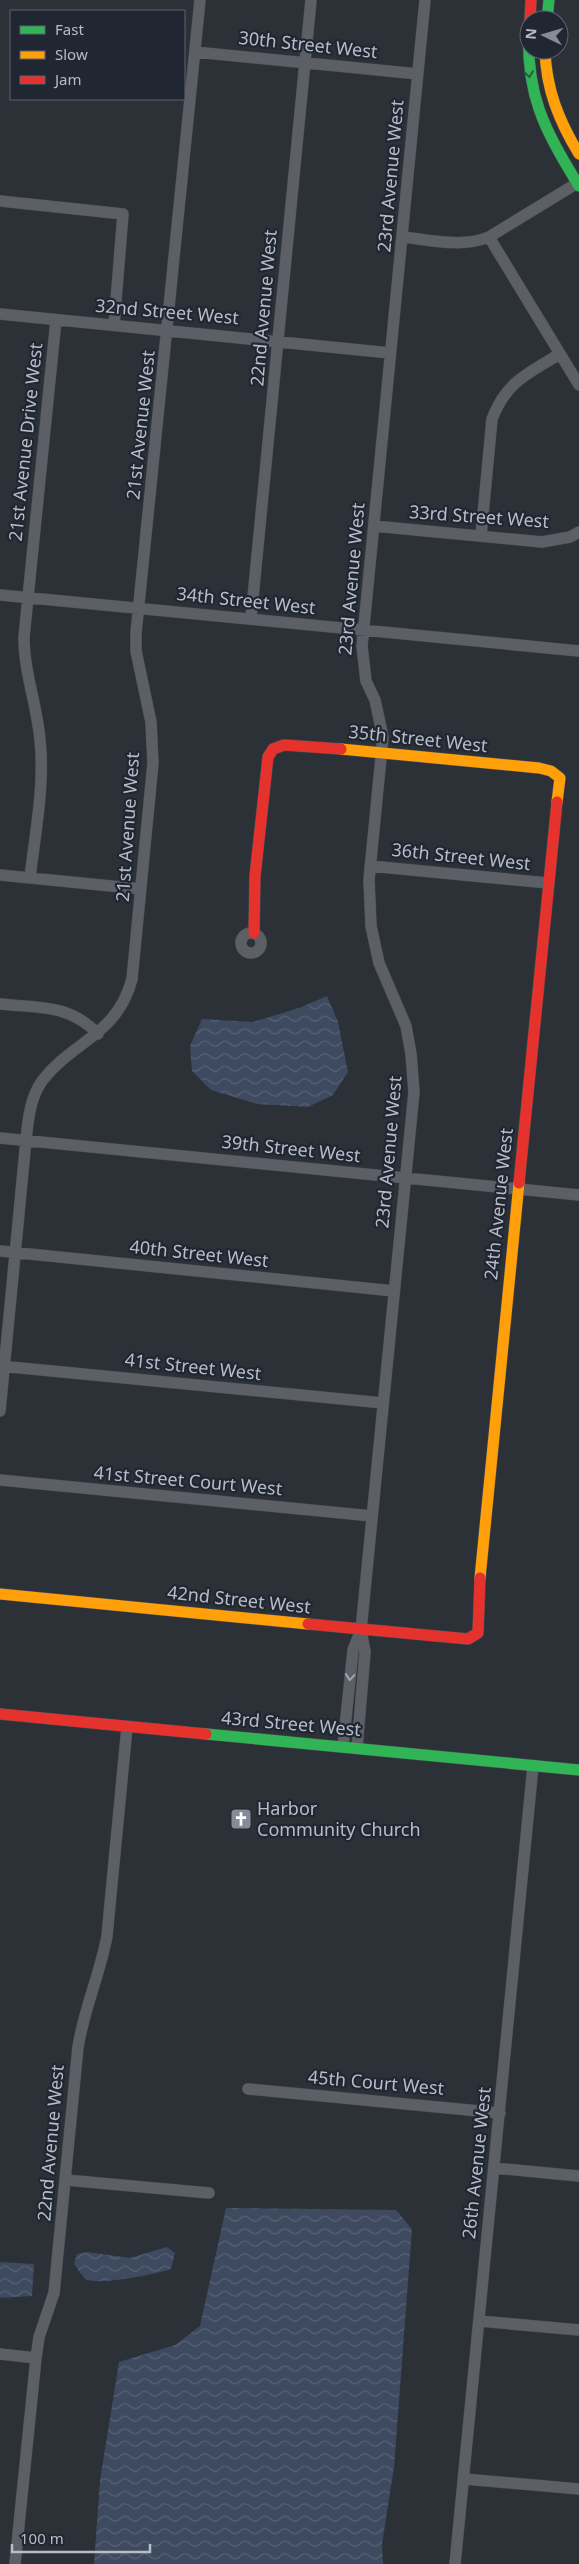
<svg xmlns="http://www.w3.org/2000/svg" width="579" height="2564" viewBox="0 0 579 2564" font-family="'Noto Sans',sans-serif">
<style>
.water{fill:url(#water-waves)}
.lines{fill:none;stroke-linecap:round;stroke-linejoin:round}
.street-casing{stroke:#4a4d52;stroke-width:12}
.fast-casing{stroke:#4a4d52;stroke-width:12}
.slow-casing{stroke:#4a4d52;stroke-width:12}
.jam-casing{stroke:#4a4d52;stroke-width:12}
.street{stroke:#5c5f66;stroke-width:11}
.fast{stroke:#30b455;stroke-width:11}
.slow{stroke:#ff9f0a;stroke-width:11}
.jam{stroke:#e5322d;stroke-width:11}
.oneway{stroke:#265f40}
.oneway2{stroke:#a0a6af}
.labels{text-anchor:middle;stroke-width:4.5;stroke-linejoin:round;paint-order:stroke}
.street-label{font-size:18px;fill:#b7bdc7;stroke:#202732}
.poi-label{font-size:18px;fill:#b7bdc7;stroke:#202732;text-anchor:start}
</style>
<defs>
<pattern id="water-waves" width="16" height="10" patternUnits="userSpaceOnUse" patternTransform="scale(1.25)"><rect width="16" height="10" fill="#3d4a5f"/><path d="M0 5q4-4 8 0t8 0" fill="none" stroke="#576274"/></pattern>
</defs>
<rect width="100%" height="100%" fill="#2c3137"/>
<!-- water -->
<path class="water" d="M327 996 338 1022 348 1072 333 1095 308 1107 257 1104 211 1090 192 1071 190 1046 202 1019 253 1022 299 1008Z
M226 2208 396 2210 412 2229 394 2467 382 2544 383 2564H94L100 2480 119 2362 175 2345 200 2326Z
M167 2247 175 2253 171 2269C156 2274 99 2286 86 2279 82 2276 77 2268 74 2264L77 2254 87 2252 130 2258Z
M0 2262 34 2264 32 2296 0 2298Z"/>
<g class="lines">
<!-- street casing -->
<g class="street-casing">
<path id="street" d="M195 52 418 74
M0 201 123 214 114 325
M403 237C431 240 462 248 489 237L579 182
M489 237 579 385
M0 314 390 353
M374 526 542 542 570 537 579 532
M481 536 492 419C506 382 528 373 560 354
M0 595 579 651
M251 618 311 0
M370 866 548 883
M0 875 141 889
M30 878C35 833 45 785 40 740 37 705 24 673 24 637L56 320
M241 943a10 10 0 1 1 20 0a10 10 0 1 1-20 0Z
M0 1004C39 1008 69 1004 98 1034
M0 1138 579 1195
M0 1251 394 1291
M0 1366 383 1403
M0 1411 26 1140C28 1120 30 1098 42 1081 72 1041 117 1036 132 979L153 763 151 722 136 651V633L200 0
M0 1480 372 1516
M343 1747 353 1650 361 1630
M357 1748 365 1652 361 1630 414 1092 411 1054 406 1026 379 963 371 926 369 880 383 737 375 700 366 681 362 646 425 0
M248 2089 500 2113
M494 2168 579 2176
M66 2180 209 2193
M479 2321 579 2330
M0 2354 36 2358
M464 2479 579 2489
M15 2564 36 2358 39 2337 54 2293 78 2047C84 2009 100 1974 107 1936L127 1727
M455 2564 533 1766"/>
</g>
<!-- fast casing -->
<g class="fast-casing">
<path id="fast" d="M547 20 549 0
M529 25C525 94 544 129 579 186
M206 1734 579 1770"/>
</g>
<!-- slow casing -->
<g class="slow-casing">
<path id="slow" d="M545 50C546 89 559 121 579 154
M341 749 539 768 551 771 560 778 557 802
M480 1578 519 1183
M0 1594 308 1624"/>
</g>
<!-- jam casing -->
<g class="jam-casing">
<path id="jam" d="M530 20 531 0
M254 933 255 876 268 757 273 749 284 745 341 749
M519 1183 557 802
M308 1624 468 1639 478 1633 480 1578
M0 1714 206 1734"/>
</g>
<!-- street -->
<use href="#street" class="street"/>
<!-- fast -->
<use href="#fast" class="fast"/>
<!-- slow -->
<use href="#slow" class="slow"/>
<!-- jam -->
<use href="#jam" class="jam"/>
</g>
<!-- one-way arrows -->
<defs><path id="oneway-chevron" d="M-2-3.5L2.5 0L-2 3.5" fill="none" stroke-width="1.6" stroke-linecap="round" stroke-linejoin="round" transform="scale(1.25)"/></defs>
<use class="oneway" href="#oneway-chevron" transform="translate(529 74) rotate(83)"/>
<use class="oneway2" href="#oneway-chevron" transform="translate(350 1677) rotate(95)"/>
<!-- icons -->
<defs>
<g id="church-square" transform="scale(1.125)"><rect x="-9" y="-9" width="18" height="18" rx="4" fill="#868c95" stroke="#202732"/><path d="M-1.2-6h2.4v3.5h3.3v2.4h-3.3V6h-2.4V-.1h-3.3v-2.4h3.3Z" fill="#fff"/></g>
</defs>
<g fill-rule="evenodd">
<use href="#church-square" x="241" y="1819"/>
</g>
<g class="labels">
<!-- street labels -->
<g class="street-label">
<text transform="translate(308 45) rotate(6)" y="6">30th Street West</text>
<text transform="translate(391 176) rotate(-85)" y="6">23rd Avenue West</text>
<text transform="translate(264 308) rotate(-85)" y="6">22nd Avenue West</text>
<text transform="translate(167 312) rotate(5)" y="6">32nd Street West</text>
<text transform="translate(141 425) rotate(-84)" y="6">21st Avenue West</text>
<text transform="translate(26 442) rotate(-84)" y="6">21st Avenue Drive West</text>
<text transform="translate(479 517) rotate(4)" y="6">33rd Street West</text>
<text transform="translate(352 579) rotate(-85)" y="6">23rd Avenue West</text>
<text transform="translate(246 601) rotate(6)" y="6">34th Street West</text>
<text transform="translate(418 739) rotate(6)" y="6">35th Street West</text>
<text transform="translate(128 827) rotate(-86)" y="6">21st Avenue West</text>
<text transform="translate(461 857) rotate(6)" y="6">36th Street West</text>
<text transform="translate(291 1149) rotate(6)" y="6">39th Street West</text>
<text transform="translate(389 1152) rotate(-85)" y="6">23rd Avenue West</text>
<text transform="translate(499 1204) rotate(-84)" y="6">24th Avenue West</text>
<text transform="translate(199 1254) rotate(6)" y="6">40th Street West</text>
<text transform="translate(193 1367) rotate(6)" y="6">41st Street West</text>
<text transform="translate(188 1481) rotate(5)" y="6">41st Street Court West</text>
<text transform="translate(239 1600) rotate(6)" y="6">42nd Street West</text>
<text transform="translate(291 1724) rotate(5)" y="6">43rd Street West</text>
<text transform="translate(376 2083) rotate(5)" y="6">45th Court West</text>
<text transform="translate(51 2143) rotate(-85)" y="6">22nd Avenue West</text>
<text transform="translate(477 2163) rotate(-84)" y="6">26th Avenue West</text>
</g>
<!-- poi labels -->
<g class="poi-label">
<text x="257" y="1815">Harbor<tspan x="257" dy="21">Community Church</tspan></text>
</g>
</g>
<!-- legend -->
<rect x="10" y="10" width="175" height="90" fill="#202732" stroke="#5c636e"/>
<rect x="20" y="26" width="25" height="8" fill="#30b455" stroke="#5c636e"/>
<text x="55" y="35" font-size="15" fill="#b7bdc7">Fast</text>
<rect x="20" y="51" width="25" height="8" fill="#ff9f0a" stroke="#5c636e"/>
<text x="55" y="60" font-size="15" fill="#b7bdc7">Slow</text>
<rect x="20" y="76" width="25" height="8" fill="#e5322d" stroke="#5c636e"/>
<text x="55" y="85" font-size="15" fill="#b7bdc7">Jam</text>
<!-- north arrow -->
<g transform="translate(544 35) rotate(275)"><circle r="24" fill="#202732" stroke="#5c636e"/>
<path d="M0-4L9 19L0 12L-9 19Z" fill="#868c95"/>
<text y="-8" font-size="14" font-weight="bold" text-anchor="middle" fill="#b7bdc7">N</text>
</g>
<!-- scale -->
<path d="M12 2544v8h138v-8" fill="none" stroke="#b7bdc7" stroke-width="2.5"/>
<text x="20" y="2544" font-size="15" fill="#b7bdc7" stroke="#202732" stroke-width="4" paint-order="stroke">100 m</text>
</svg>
